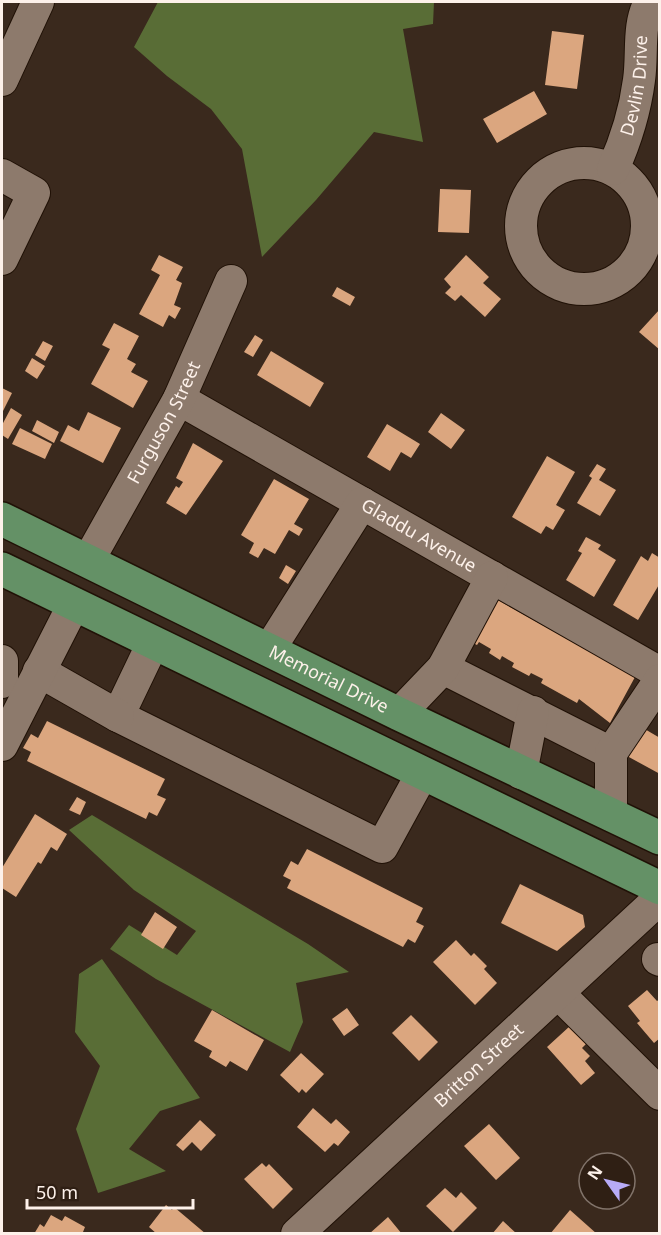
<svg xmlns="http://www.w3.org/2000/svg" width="661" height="1235" viewBox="0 0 661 1235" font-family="'Noto Sans',sans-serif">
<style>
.forest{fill:#596d36}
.building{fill:#dba67f}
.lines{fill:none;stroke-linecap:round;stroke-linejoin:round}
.minor-casing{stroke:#201106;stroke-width:34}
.major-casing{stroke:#201106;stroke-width:36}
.minor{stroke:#8d7a6c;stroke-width:32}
.major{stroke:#649166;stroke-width:33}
.labels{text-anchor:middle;stroke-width:6;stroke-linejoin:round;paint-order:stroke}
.street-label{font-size:18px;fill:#fdf1ea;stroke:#2f1f14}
</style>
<rect width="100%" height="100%" fill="#3a291d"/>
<!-- forest -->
<path class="forest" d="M158 2H434L433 24 403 29 423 142 374 132 316 200 262 257 242 149 211 109 167 76 134 47Z
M92 815 308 944 349 972 296 983 303 1022 290 1052 156 979 110 949 129 925 177 955 196 931 134 890 69 830Z
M102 959 200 1098 160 1111 129 1149 166 1171 98 1193 76 1129 100 1066 75 1032 79 974Z"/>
<!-- building -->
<path class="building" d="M552 31 584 35 577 89 545 85Z
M534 91 547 114 497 143 483 119Z
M440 189 471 190 469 233 438 232Z
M159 255 183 267 176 280 182 283 174 305 181 308 175 319 169 315 163 327 139 314 160 275 151 270Z
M466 255 489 277 483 283 501 299 485 317 461 295 455 301 445 293 451 287 444 279Z
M337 287 355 297 350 306 332 296Z
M660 309V350L639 332Z
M114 323 139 336 127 359 136 364 131 372 148 381 133 408 91 384 110 349 102 345Z
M255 335 263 340 253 357 244 352Z
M43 341 53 346 45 361 35 355Z
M271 351 324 383 310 407 257 375Z
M32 358 45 366 37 379 25 371Z
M2 388 12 393 2 413Z
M11 408 22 415 8 439 2 435V425Z
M88 412 121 428 103 463 60 441 68 425 79 431Z
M441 413 465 430 451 449 428 432Z
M37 420 59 432 54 443 32 431Z
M387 424 420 444 411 458 401 452 390 471 367 457Z
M20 428 52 444 45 459 12 444Z
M193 443 223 461 186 515 166 503 176 486 179 488 183 482 176 478Z
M547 456 575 472 556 505 565 510 553 530 546 526 541 534 512 517Z
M597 464 606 469 599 480 616 490 600 516 577 503 592 478 589 476Z
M274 479 309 499 294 524 303 529 299 536 289 530 275 554 264 548 258 558 249 553 254 543 241 535Z
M586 537 601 545 598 549 616 560 594 597 566 580 582 553 578 551Z
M652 553 660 558V583L638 620 613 605 641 556 648 561Z
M286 565 296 571 288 584 279 578Z
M494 598 635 677 610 723 579 699 577 703 541 683 543 679 531 673 529 676 512 667 514 663 502 656 500 660 489 653 491 649 479 642 477 645 469 641Z
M47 721 165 779 157 795 166 799 157 816 149 812 146 819 27 761 31 752 23 748 31 734 38 738Z
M643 728 660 738V774L627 756Z
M77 797 86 802 80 815 69 810Z
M35 814 67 834 57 851 51 847 41 864 38 862 16 897 2 888V868Z
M307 849 423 908 416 922 424 926 415 943 408 939 403 947 287 888 291 880 283 876 291 861 298 865Z
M520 884 583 915 585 927 557 951 501 923Z
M155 912 177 927 163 949 141 935Z
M456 940 471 956 474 953 487 966 484 969 497 983 475 1005 433 962Z
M647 990 657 1001 660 999V1038L654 1043 637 1023 640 1021 628 1006Z
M347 1008 359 1025 344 1036 332 1019Z
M212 1010 264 1040 247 1071 230 1061 226 1067 209 1057 212 1051 194 1041Z
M411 1015 438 1042 419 1061 392 1033Z
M570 1026 586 1044 582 1048 590 1056 585 1061 595 1073 581 1085 547 1047Z
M301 1053 324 1074 306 1093 302 1089 299 1093 280 1075Z
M313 1108 331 1124 336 1119 350 1132 338 1146 334 1143 325 1152 297 1127Z
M200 1120 216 1135 201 1151 192 1142 183 1151 176 1145Z
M489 1124 520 1158 496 1180 464 1146Z
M262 1163 266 1167 269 1164 293 1189 273 1209 244 1179Z
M445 1188 456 1198 461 1192 477 1208 453 1232 426 1206Z
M166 1205 172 1210 174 1207 206 1234H157L149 1227Z
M570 1210 597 1234H550Z
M51 1215 62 1221 65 1216 85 1227 83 1232 87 1234H34L40 1224 44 1227Z
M388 1217 402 1234H369Z
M503 1221 517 1234H492Z"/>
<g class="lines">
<!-- minor casing -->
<g class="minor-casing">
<g id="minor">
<path d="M2 80 38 2"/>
<circle cx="584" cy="226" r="63"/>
<path id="s1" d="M613 169C626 140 635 111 639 80 643 53 637 26 650 2"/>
<path d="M2 175 34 193 2 259"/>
<path id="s2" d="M179 399 660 673"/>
<path id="s3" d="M88 561 179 399 231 281"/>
<path d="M153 643 118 716 382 847 422 774"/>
<path d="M269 650 362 503"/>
<path d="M2 661V682"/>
<path d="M443 668 611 753"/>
<path d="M39 671 118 716"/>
<path d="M399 714 443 668 492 577"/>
<path d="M2 745 74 604"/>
<path d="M521 773 533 712"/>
<path d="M611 815V753L660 680"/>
<path d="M658 959 660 960"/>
<path d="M558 993 660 1094"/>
<path id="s4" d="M297 1234 660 898"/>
</g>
</g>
<!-- major casing -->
<g class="major-casing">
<g id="major">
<path id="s5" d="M2 519 399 714 660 838"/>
<path d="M2 569 660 888"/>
</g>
</g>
<!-- minor -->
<use href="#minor" class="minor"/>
<!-- major -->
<use href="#major" class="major"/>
</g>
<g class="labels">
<!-- street labels -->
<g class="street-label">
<text dy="6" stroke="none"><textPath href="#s1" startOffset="87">Devlin Drive</textPath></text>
<text dy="6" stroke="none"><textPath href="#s3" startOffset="158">Furguson Street</textPath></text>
<text dy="6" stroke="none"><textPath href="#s2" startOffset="276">Gladdu Avenue</textPath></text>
<text dy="6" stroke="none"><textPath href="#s5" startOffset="364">Memorial Drive</textPath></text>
<text dy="6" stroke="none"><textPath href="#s4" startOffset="248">Britton Street</textPath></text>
</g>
</g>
<!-- border -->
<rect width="661" height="1235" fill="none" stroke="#fdf1ea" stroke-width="6"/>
<!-- north arrow -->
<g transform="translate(607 1181) rotate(304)"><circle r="28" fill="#2f1f14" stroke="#81736a" stroke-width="1.5"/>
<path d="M0-4.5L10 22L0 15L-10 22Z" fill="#b8abf7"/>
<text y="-9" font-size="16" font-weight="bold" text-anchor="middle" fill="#fdf1ea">N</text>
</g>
<!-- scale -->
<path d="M27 1199v9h166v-9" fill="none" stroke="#fdf1ea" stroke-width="3"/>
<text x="36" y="1199" font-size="18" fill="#fdf1ea" stroke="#2f1f14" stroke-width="4.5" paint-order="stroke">50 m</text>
</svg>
